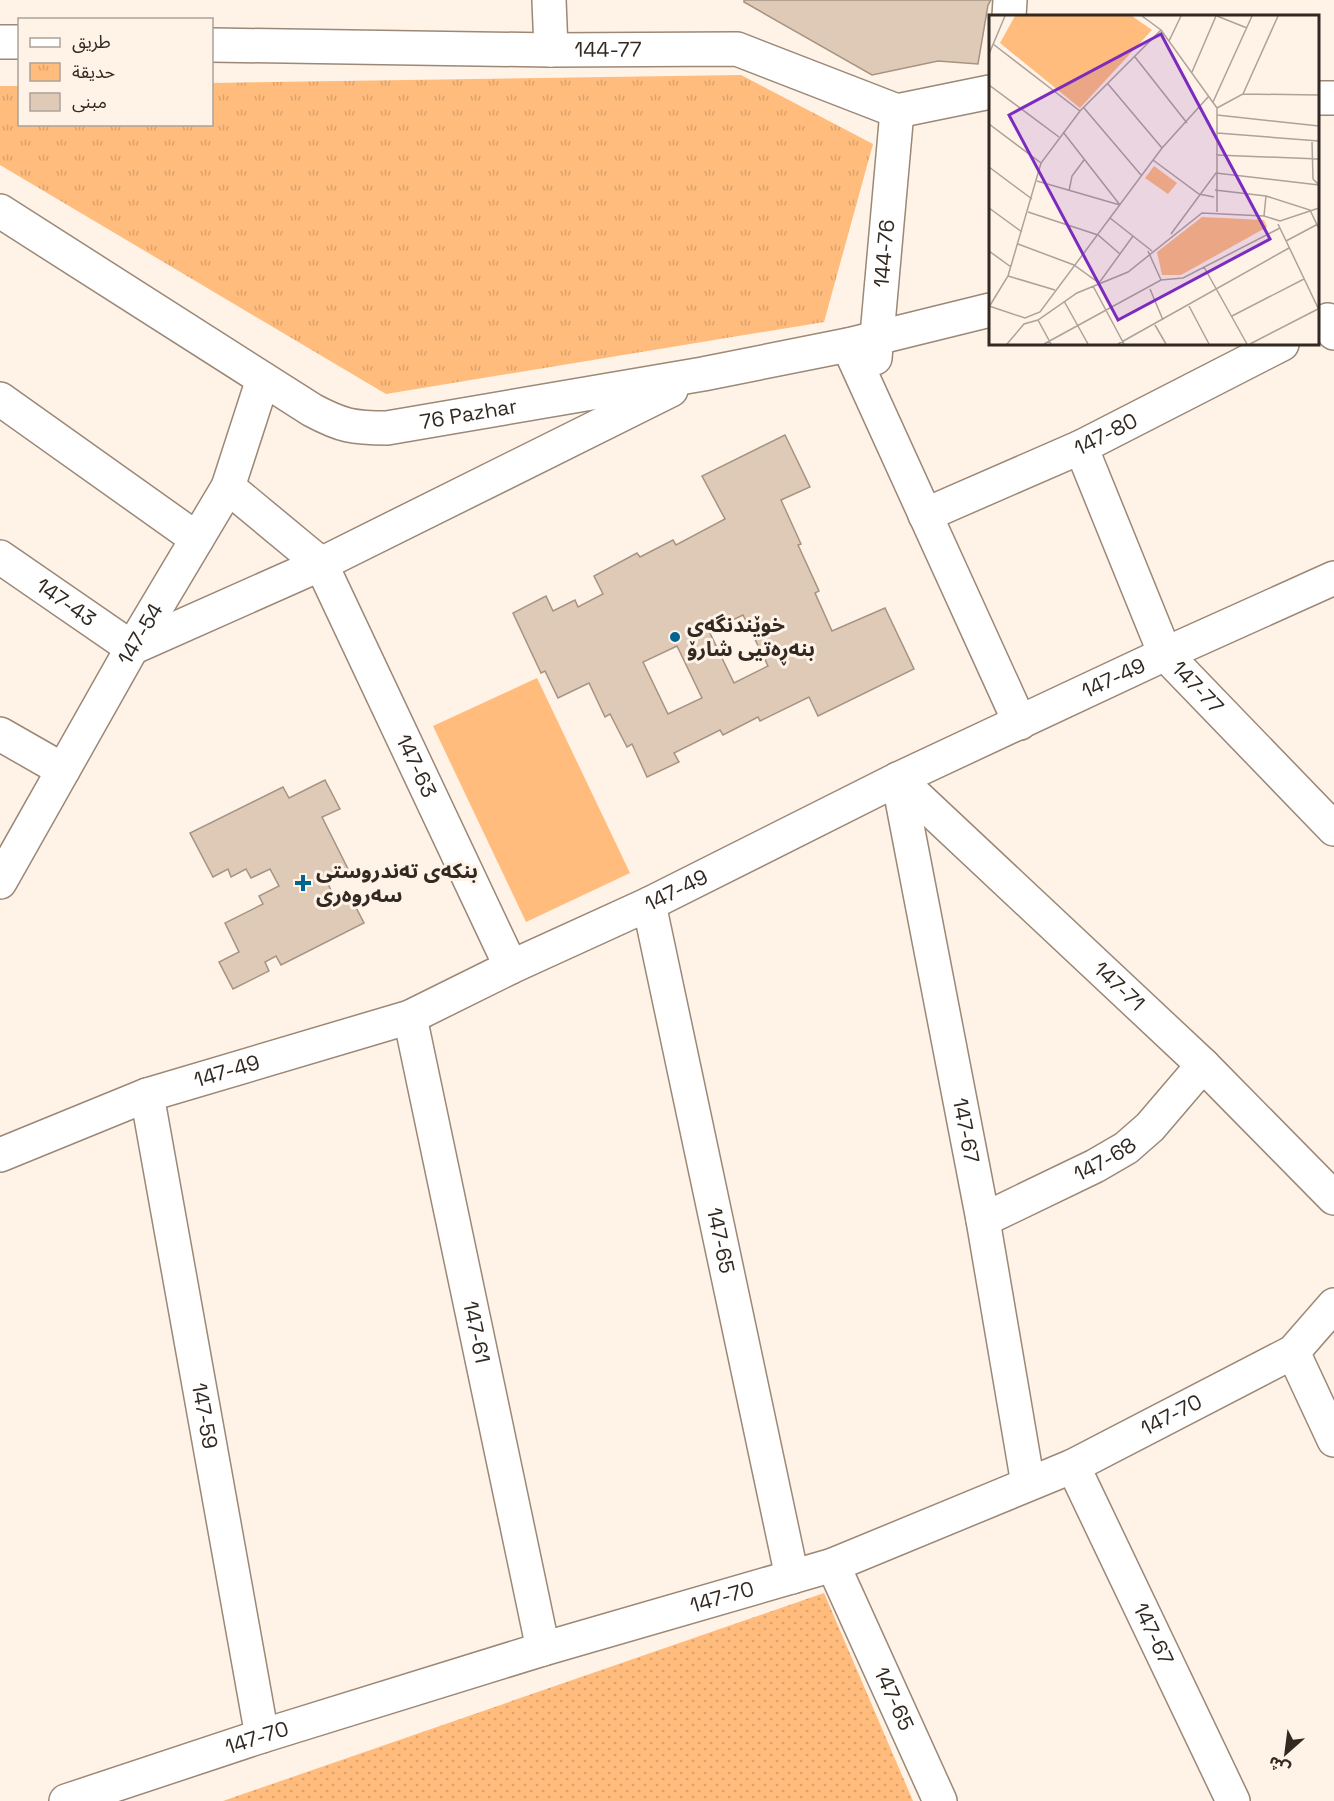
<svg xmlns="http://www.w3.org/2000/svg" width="1334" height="1801" viewBox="0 0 1334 1801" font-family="'Space Grotesk','Noto Sans Arabic',sans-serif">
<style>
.grass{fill:url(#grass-dots)}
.park{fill:url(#park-tufts)}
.garden{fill:#ffbc7c}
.building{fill:#decab7;stroke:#a69382;stroke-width:1.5;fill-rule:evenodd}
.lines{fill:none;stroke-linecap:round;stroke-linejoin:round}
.minor-casing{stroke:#9b8877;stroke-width:36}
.minor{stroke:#fff;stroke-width:33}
.poi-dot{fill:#006493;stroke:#fff2e7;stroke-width:2}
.labels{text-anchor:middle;stroke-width:6;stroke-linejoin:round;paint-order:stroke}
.street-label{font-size:21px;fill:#312922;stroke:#fff2e7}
.poi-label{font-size:21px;font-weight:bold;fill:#312922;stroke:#fff2e7;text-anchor:start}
.inset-road{fill:none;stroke:#ada298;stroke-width:1.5}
.view{fill:#7b2cbf;fill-opacity:0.15;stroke:#7b2cbf;stroke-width:3}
.inset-edge{fill:none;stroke:#312922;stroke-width:3}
</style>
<defs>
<pattern id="grass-dots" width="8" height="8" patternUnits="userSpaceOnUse" patternTransform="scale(1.5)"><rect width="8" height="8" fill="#ffbc7c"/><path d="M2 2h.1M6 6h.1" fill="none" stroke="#dba26b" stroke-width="1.8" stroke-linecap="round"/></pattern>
<pattern id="park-tufts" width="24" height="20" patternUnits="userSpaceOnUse" patternTransform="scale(1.5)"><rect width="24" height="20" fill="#ffbc7c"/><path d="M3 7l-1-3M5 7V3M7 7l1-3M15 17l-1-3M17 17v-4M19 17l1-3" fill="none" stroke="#dba26b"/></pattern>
</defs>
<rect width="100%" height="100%" fill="#fff2e7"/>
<!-- grass -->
<path class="grass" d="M824 1593 913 1801H223Z"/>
<!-- park -->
<path class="park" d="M741 75 873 144 824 322 386 394 0 165V86H19L20 124H212V83Z"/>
<!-- garden -->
<path class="garden" d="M537 678 630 873 526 922 433 726Z"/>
<!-- building -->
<path class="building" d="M744 0H991L988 5 978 64 938 61 872 75 744 2Z
M785 435 810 487 781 500 801 544 798 545 819 591 815 593 832 631 885 608 914 669 818 716 809 697 760 721 758 717 723 735 720 730 674 753 679 762 647 777 632 744 627 747 610 714 605 717 589 683 558 698 545 671 541 673 513 613 546 596 553 611 575 600 578 607 603 594 594 576 637 553 640 557 673 540 676 545 725 519 702 476ZM743 615 768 666 734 683 709 631ZM677 646 702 698 668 714 643 662Z
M325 780 340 809 322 817 348 869 326 880 335 898 348 892 364 923 281 965 276 956 265 962 269 971 233 989 219 962 239 952 225 923 263 904 259 896 279 886 270 869 251 878 246 869 231 877 228 869 213 877 190 833 283 787 289 798Z"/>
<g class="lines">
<!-- minor casing -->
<g class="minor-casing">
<g id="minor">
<path d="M549 0 551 50"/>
<path d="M1009 16 1010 0"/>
<path d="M0 42H20"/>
<path id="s1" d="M212 45 551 50 737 49 897 111 990 92"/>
<path d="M1318 98H1334"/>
<path id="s2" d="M0 211 312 410C342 426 353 428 387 428L703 374 848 345 990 310"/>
<path d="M1318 325 1328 320 1334 333"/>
<path d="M848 345 1020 723"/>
<path id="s3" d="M875 358 897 111"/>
<path d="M0 399 197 539"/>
<path id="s4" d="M1081 447 1165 654 1334 829"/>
<path id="s5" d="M228 487 321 564 511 967"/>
<path id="s6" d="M925 515 1081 447 1282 344"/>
<path id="s7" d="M0 557 132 648 321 564 671 390"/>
<path d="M0 734 63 770"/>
<path id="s8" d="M898 779 983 1220 1028 1484"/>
<path id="s9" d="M898 779 1203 1065 1334 1198"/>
<path id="s10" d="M0 882 132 648 228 487 263 379"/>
<path id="s11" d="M649 904 792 1577"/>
<path id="s12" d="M410 1017 543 1649"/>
<path id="s13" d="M147 1095 262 1736"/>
<path id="s14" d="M0 1155 147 1095 410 1017 511 967 649 904 898 779 1165 654 1334 578"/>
<path id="s15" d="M983 1220 1095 1166 1126 1148 1150 1127 1203 1065"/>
<path d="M1293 1352 1334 1440"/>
<path id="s16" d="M1073 1466 1233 1801"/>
<path id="s17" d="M833 1565 940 1801"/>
<path id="s18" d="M66 1801 262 1736 543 1649 833 1565 1073 1466 1293 1352 1334 1305"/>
</g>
</g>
<!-- minor -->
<use href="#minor" class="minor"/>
</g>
<!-- markers -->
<g class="poi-dot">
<circle cx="675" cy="637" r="6"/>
<path d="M300 874h6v6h6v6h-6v6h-6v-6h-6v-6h6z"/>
</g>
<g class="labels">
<!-- street labels -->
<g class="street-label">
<text dy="7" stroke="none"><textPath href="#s1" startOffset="396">144-77</textPath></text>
<text dy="7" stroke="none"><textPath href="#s3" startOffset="105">144-76</textPath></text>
<text dy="7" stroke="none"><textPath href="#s2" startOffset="531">76 Pazhar</textPath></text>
<text dy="7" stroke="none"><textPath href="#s6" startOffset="198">147-80</textPath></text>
<text dy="7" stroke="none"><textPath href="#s7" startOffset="80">147-43</textPath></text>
<text dy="7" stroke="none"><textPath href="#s10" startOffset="285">147-54</textPath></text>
<text dy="7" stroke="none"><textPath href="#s14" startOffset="1214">147-49</textPath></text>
<text dy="7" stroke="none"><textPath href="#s4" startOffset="270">147-77</textPath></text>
<text dy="7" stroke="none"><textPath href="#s5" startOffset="344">147-63</textPath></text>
<text dy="7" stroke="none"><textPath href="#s14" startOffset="728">147-49</textPath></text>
<text dy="7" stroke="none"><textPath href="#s9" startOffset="303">147-71</textPath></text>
<text dy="7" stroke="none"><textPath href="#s14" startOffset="242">147-49</textPath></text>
<text dy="7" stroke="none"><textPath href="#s8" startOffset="358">147-67</textPath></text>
<text dy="7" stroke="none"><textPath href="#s15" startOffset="136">147-68</textPath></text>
<text dy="7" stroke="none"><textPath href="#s11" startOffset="344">147-65</textPath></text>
<text dy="7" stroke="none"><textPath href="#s12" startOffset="322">147-61</textPath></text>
<text dy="7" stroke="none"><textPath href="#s13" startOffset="326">147-59</textPath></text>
<text dy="7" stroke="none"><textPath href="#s18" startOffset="1173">147-70</textPath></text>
<text dy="7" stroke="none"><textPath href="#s18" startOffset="687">147-70</textPath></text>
<text dy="7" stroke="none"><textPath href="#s16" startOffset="186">147-67</textPath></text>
<text dy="7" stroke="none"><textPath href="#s17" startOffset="147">147-65</textPath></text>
<text dy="7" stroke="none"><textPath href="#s18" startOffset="201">147-70</textPath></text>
</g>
<!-- poi labels -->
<g class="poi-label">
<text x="687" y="632">خوێندنگەی<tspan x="687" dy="24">بنەڕەتیی شارۆ</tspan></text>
<text x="316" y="878">بنکەی تەندروستی<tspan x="316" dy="24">سەروەری</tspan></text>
</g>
</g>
<!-- overview -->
<g transform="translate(989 15)">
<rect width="330" height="330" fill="#fff2e7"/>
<path d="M26 1H143L163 15 91 93 11 28Z" fill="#ffbc7c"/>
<path d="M213 202 275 205 278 212 192 260H173L168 237Z" fill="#ffbc7c"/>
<path d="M165 151 188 168 179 179 156 163Z" fill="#ffbc7c"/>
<path class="inset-road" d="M153 1 172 15 228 93V197M228 1 258 13M180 26 192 1M4 29 91 96M0 39 16 1M146 42 198 108M203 57 227 1M119 69 173 133M0 70 70 122M254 79 330 80M224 87 263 1M95 93 152 160M228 93 254 79 289 1M228 100 330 111M0 109 52 148M74 117 131 190M228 118 330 126M323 127 324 164 330 170M227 140 330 144M164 145 210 179 225 182M0 152 43 184M48 166 131 190M226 175 277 181 321 195 330 214M80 176 83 161 95 145M0 193 33 217M39 197 109 220 131 239M275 201 277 181M121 203 163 236M289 209 330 295M182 219 227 158 330 170M297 226 329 209M29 229 85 250 110 268 144 221M0 236 22 252M159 236 172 265M215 252 258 329M19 261 66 275M104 271 135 329M161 274 174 305M75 286 99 329M0 291 36 303 51 297 173 133 220 81M200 291 220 329M0 292 19 261 52 148 91 96 172 15M243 301 315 264M49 305 62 329M166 310 177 329M18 329 35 309 49 305 88 278 139 257 213 198 275 201 291 206 330 193M55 329 172 265 194 263 291 213M129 329 300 233M261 329 329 294"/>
<path class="view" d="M172 19 281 224 129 305 20 100Z"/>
<rect width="330" height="330" class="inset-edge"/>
</g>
<!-- legend -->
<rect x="18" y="18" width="195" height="108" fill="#fff2e7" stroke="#ada298" stroke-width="1.5"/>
<rect x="30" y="38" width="30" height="9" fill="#ffffff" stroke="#ada298" stroke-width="1.5"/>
<text x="72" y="48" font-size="18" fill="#312922">طريق</text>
<rect x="30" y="63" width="30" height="18" fill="url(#park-tufts)" stroke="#ada298" stroke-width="1.5"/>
<text x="72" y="78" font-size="18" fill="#312922">حديقة</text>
<rect x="30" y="93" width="30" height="18" fill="#decab7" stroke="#ada298" stroke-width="1.5"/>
<text x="72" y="108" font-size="18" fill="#312922">مبنى</text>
<!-- north arrow -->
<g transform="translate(1286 1753) rotate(208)" stroke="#fff2e7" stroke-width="4.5" paint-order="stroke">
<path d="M0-4.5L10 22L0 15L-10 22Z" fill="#312922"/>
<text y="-9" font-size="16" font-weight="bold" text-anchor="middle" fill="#312922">ش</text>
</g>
</svg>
